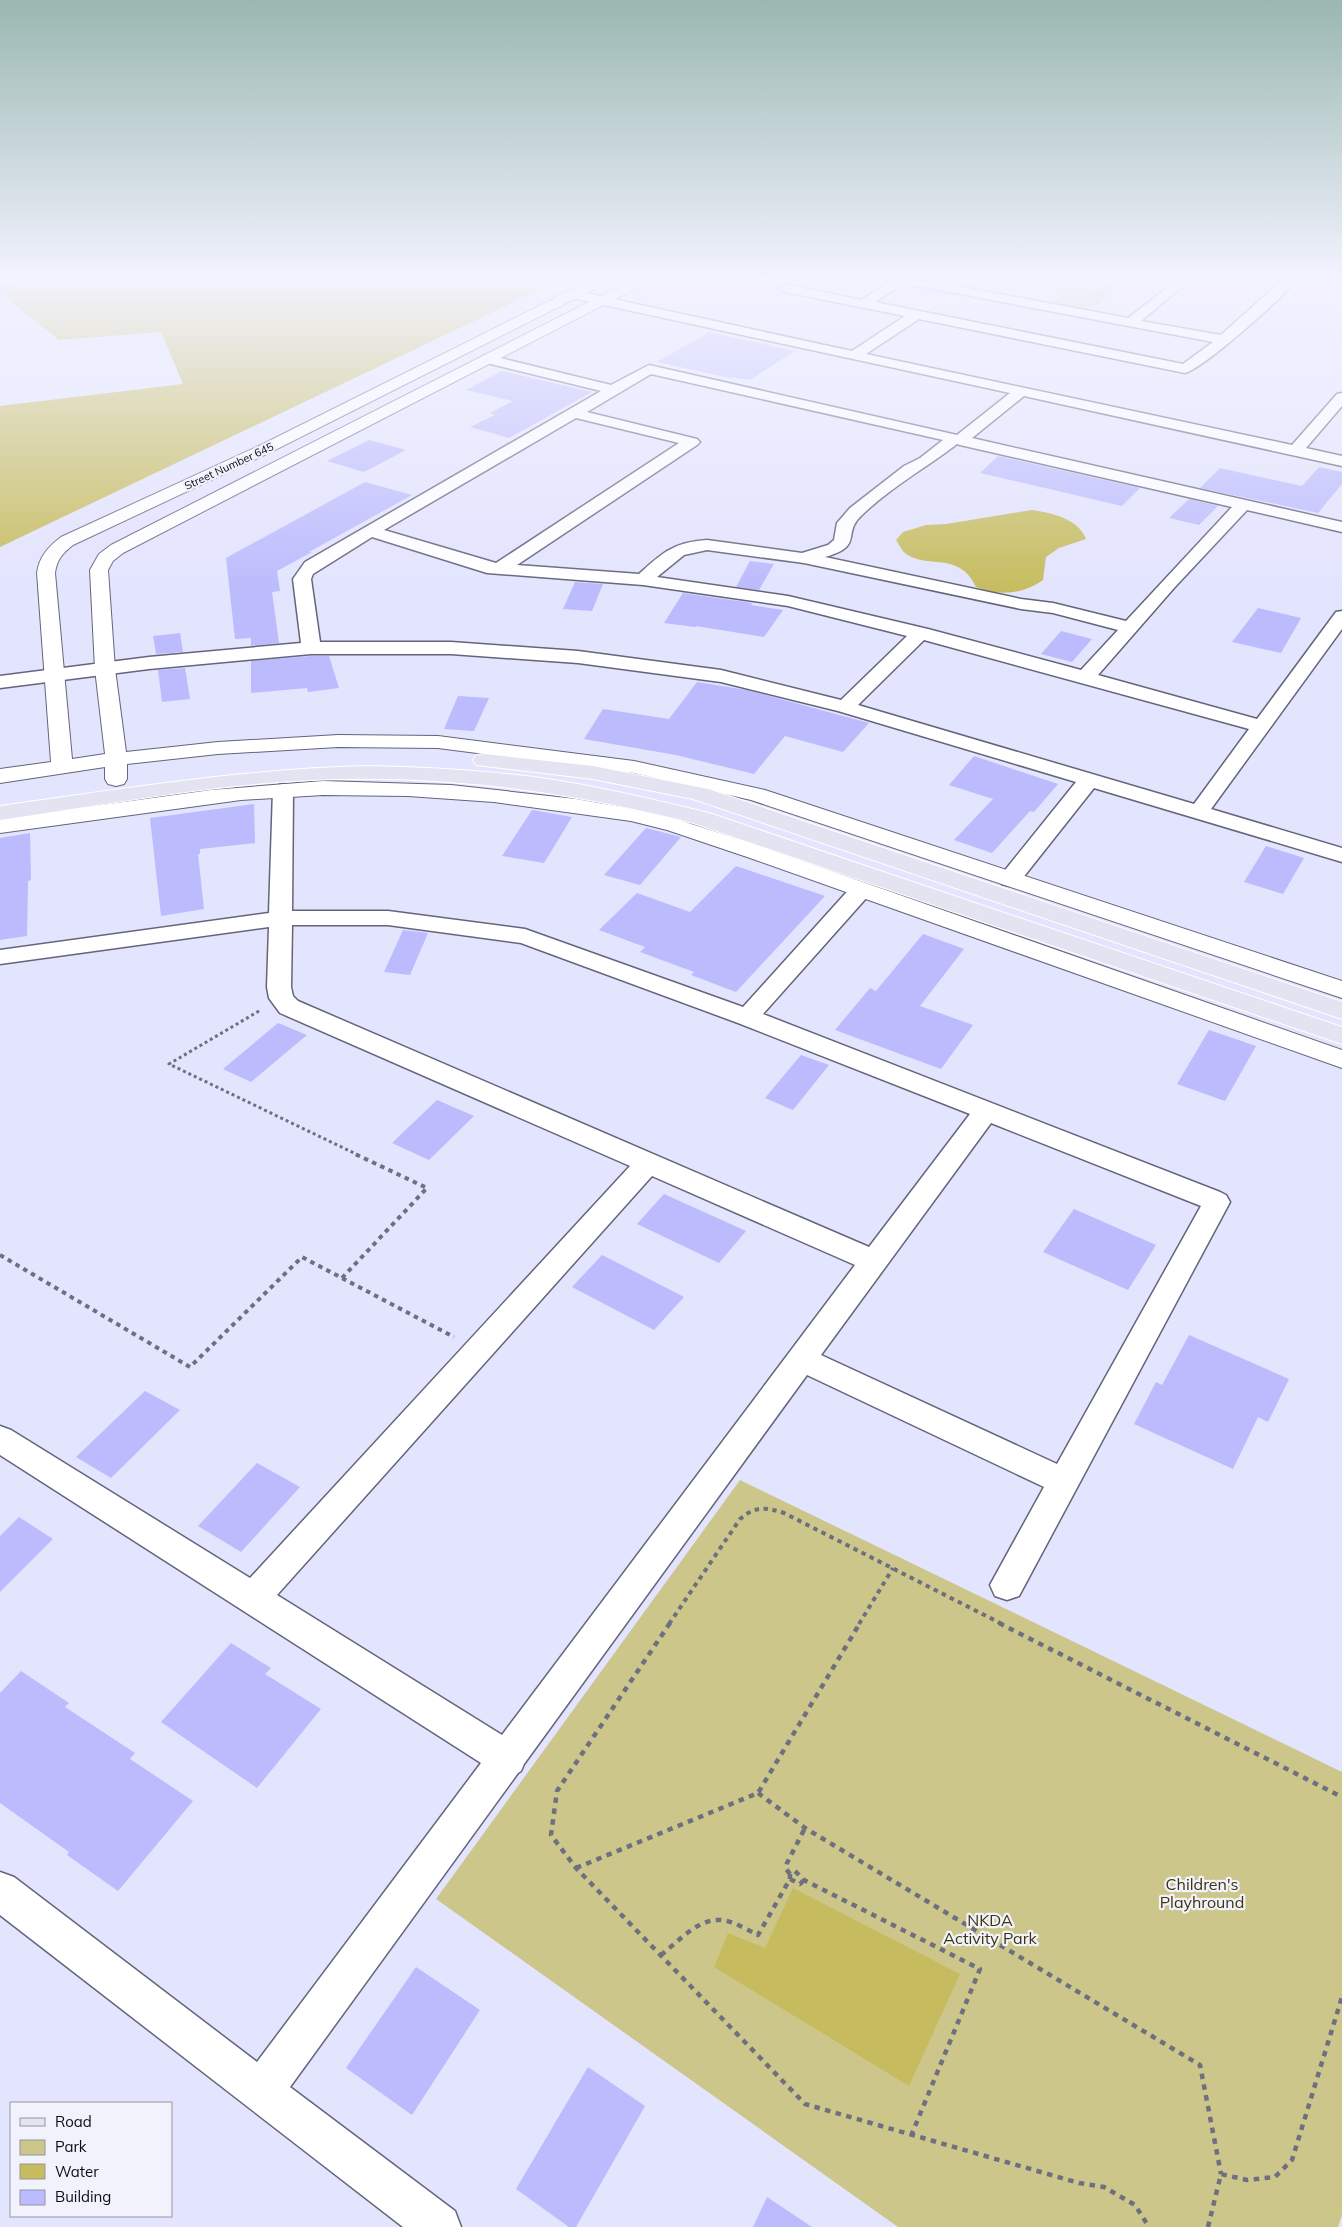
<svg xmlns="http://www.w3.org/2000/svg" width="1342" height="2227" viewBox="0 0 1342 2227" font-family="Mulish,sans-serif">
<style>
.green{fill:#cdc68a}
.water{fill:#c6bc5f}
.building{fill:#bbbbfd}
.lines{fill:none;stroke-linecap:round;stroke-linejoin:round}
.minor-casing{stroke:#64647b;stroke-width:3}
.tertiary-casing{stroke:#64647b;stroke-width:2}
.primary-casing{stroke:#fff;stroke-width:2}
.path-far3{stroke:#6e6f7f;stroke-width:2;stroke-dasharray:2 2;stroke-linecap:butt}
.path-far2{stroke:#6e6f7f;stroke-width:3;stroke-dasharray:3 3;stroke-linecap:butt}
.path-far1{stroke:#6e6f7f;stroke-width:4;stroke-dasharray:4.5 4.5;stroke-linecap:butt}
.path{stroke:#6e6f7f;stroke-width:4.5;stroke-dasharray:5.5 5.5;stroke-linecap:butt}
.minor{fill:#fff;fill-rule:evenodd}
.tertiary{fill:#fff;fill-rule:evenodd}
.primary{fill:#e3e3f2;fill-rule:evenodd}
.labels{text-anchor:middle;stroke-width:4.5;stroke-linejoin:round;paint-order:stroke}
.far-street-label{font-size:11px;fill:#0c0c14;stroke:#f2f2fd}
.near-park-label{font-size:16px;fill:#3a350d;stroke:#f2f2fd}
</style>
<rect width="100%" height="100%" fill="#e3e4fe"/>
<!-- green -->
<path class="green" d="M1000 281H1128L1088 312 1051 305 1064 293Z
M740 1480 1342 1772V2215L1338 2227H898L436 1899Z"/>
<!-- water -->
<path class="water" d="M11 281H558L0 547V406L183 384 161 332 59 340 0 293V287Z
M1032 510C1051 513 1078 518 1086 539L1059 548 1046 557 1043 580C1022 595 999 596 976 587 959 550 926 570 905 553 901 550 899 544 896 540L903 532 926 525 946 524Z
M793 1888 960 1974 909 2086 714 1967 728 1933 765 1948Z"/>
<!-- building -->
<path class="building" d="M709 332 795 351 750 380 733 377 730 378 657 362Z
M502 371 592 392 509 438 470 427 495 415 490 413 513 401 466 390Z
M369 440 406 450 364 472 327 461Z
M998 456 1140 488 1122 506 980 473Z
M1319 467 1342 472V484L1318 513 1200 488 1220 468 1302 486Z
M365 482 412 495 309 552H312L277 571 280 591 272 592 279 643 251 646V638L235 639 226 558Z
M1189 499 1218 506 1199 525 1169 518Z
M750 561 774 564 759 590 736 587Z
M575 582 603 584 592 611 563 609Z
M683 593 752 603 751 605 783 610 764 637 696 626 695 627 664 623Z
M1258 608 1301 618 1281 653 1232 642Z
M1061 631 1092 639 1072 662 1041 654Z
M180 633 183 652 156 654 153 636Z
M311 656H329L339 688 308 692 307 688 251 693V661Z
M185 668 190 699 162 702 158 670Z
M697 682 747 690 869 723 843 752 785 736 754 774 676 755 584 739 603 709 669 719Z
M458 696 489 698 474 731 444 729Z
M974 756 1058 784 1034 812 1030 811 992 853 954 840 993 799 949 785Z
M254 804 255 843 200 849V854H198L204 909 161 916 150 818Z
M532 810 572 817 544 863 502 856Z
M646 828 681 837 640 885 604 875Z
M30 833 31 880 28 881 27 936 0 940V838Z
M1266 846 1304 858 1283 894 1244 882Z
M736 866 825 896 736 992 691 975 694 972 640 952 645 947 599 930 637 893 690 912Z
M403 930 428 933 410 975 384 972Z
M923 934 964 949 920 1006 973 1025 941 1069 835 1030 870 988 876 991Z
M278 1023 307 1035 251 1082 223 1069Z
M1209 1030 1256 1046 1225 1101 1177 1084Z
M801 1055 829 1065 793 1110 765 1098Z
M437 1100 474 1116 429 1160 392 1143Z
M664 1194 746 1231 719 1263 637 1224Z
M1074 1209 1156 1245 1128 1290 1043 1252Z
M602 1255 614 1261 684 1297 654 1330 572 1287Z
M1189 1335 1289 1379 1268 1422 1258 1417 1233 1469 1134 1424 1156 1382 1162 1385Z
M145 1391 180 1410 111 1478 76 1457Z
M257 1463 300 1487 241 1552 198 1526Z
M19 1517 53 1539 0 1592V1536Z
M231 1643 271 1668 265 1674 321 1709 257 1788 161 1722Z
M21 1671 69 1703 65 1707 135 1753 130 1759 193 1801 118 1891 67 1855 69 1852 0 1803V1693Z
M416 1967 480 2010 412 2115 346 2068Z
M588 2067 645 2106 576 2227H569L516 2189Z
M767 2197 812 2227H753Z"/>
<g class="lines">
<!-- minor casing -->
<g class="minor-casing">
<path id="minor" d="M892 281H930L1128 318 1176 281H1189L1141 321 1221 335 1281 281H1294C1286 296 1202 369 1185 373L919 319 866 354 1292 445 1337 394 1342 393V406L1306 448 1342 456V466L1024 396 972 438 1342 522V532L1247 510 1174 588 1098 675 1257 719 1336 612 1342 611V629L1211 809 1342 848V862L1094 788 1018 884 1010 886 1002 884 999 879 1002 874 1076 782 838 711 721 682 578 663 451 654H311L149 669 0 688V676L149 657 301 643 293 579 305 562 601 391 483 362 481 359 483 356 488 355 611 385 649 365 957 435 1010 393 572 298 566 294 572 290 852 351 905 316 785 292 779 288 785 284 861 300ZM906 282 912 285 1213 342 1183 364 875 302ZM651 374 943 440 920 458 904 466 850 508 837 523 834 540 828 545 802 553 707 540C674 542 662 553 639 574L517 565 697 445 700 442 697 439 587 412ZM576 418 679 443 496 563 384 530ZM957 444 960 445 1232 507 1126 621 1053 603 1021 599 825 557C865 546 841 534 862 515 891 487 926 468 957 444ZM372 537 487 573 643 585 788 606 907 636 841 700 721 670 578 651 451 642H320L311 579 313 574ZM707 550 804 563 1021 609 1053 613 1118 630 1081 670 928 629 788 596 657 577 684 555ZM924 640 1249 729 1194 804 858 705Z
M283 784 290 786 293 790 292 911H388L525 929 743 1007 853 885 861 883 869 885 872 890 869 895 763 1014 1220 1192 1226 1195 1230 1202 1019 1596 1007 1600 995 1596 990 1585 1044 1487 807 1375 524 1764 521 1771 518 1773 290 2087 455 2211 461 2227H403L0 1915V1872L14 1877 257 2062 481 1763 0 1455V1426L11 1430 250 1578 630 1166 280 1013 269 998 267 987 269 927 0 964V950L269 913 273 790 276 786ZM292 925H388L521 943 738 1023 970 1114 869 1247 298 1001 293 996 291 987ZM991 1123 1201 1206 1057 1464 821 1355ZM652 1176 855 1265 502 1735 277 1595Z"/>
</g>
<!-- tertiary casing -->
<g class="tertiary-casing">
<path id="tertiary" d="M589 281H606L604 284 273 451 73 545C63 553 57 559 55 573L72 759 105 754 95 669 90 570 99 554 111 545 630 281H645L644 284 123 553 113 561 108 570 115 669 126 752 218 742 338 735 438 736 634 761 765 790 1342 981V998L751 800 634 773 438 748 338 747 218 754 127 764V779L124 784 116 786 108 784 105 779V767L0 783V769L51 762 37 573C39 557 48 547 61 537L261 445Z
M323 781 451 785 576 799 660 814 766 848 1342 1050V1068L750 858 667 830 631 821 494 802 408 796 323 795 241 800 0 833V819L211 790Z"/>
</g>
<!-- primary casing -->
<g class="primary-casing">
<path id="primary" d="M484 754 593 766 708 789 1342 1002V1019L693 799 593 779 476 765 473 760 476 755Z
M367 766C423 767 478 770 534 777 593 785 651 799 709 813L1342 1027V1044L693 823C568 791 441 774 311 780 207 785 103 805 0 820V806C122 789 243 769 367 766Z"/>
</g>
<!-- path-far3 -->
<path class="path-far3" d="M1094 295H1098L1118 281"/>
<!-- path-far2 -->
<path class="path-far2" d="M259 1011 169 1064 356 1154"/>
<!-- path-far1 -->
<path class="path-far1" d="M0 1255 190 1367 302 1257 454 1337
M342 1278 427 1188 353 1153
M669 1624 740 1519C755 1506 766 1507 784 1513L1002 1624
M859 1624 893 1568"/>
<!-- path -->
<path class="path" d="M670 1623 557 1791 551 1835 576 1868 805 2104 1079 2183 1104 2187 1135 2205 1149 2227
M999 1623 1342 1797
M758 1793 805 1828 1200 2065 1221 2174
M576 1868 758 1793 860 1623
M790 1874 786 1869 787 1863 805 1828
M790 1879V1874L795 1871 804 1880 980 1969 911 2136
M661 1955C678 1942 698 1918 721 1920 734 1921 747 1930 758 1935L790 1879 800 1884 804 1880
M1208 2227 1221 2174 1247 2180 1275 2177 1292 2160 1342 1997"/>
<!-- minor -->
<use href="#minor" class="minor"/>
<!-- tertiary -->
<use href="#tertiary" class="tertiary"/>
<!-- primary -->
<use href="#primary" class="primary"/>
</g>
<!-- sky -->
<linearGradient id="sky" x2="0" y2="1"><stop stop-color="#9ab7b1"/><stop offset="0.47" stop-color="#f2f3ff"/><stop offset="1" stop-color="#f2f3ff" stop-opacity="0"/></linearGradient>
<rect width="1342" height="592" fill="url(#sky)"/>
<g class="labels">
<!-- far-street labels -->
<g class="far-street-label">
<text transform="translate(229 466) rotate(-25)" y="4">Street Number 645</text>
</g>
<!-- near-park labels -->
<g class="near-park-label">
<text x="1202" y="1890">Children's<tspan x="1202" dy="18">Playhround</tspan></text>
<text x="990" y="1926">NKDA<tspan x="990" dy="18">Activity Park</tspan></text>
</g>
</g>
<!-- legend -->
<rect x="10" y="2102" width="162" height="115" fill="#f2f2fd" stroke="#9696a0"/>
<rect x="20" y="2118" width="25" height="8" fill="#e3e3f2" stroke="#9696a0"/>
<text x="55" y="2127" font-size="15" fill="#0c0c14">Road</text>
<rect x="20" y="2140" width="25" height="15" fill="#cdc68a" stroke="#9696a0"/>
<text x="55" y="2152" font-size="15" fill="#0c0c14">Park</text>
<rect x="20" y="2164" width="25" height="15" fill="#c6bc5f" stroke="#9696a0"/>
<text x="55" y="2177" font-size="15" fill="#0c0c14">Water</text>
<rect x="20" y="2190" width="25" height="15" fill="#bbbbfd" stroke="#9696a0"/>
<text x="55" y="2202" font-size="15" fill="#0c0c14">Building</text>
</svg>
